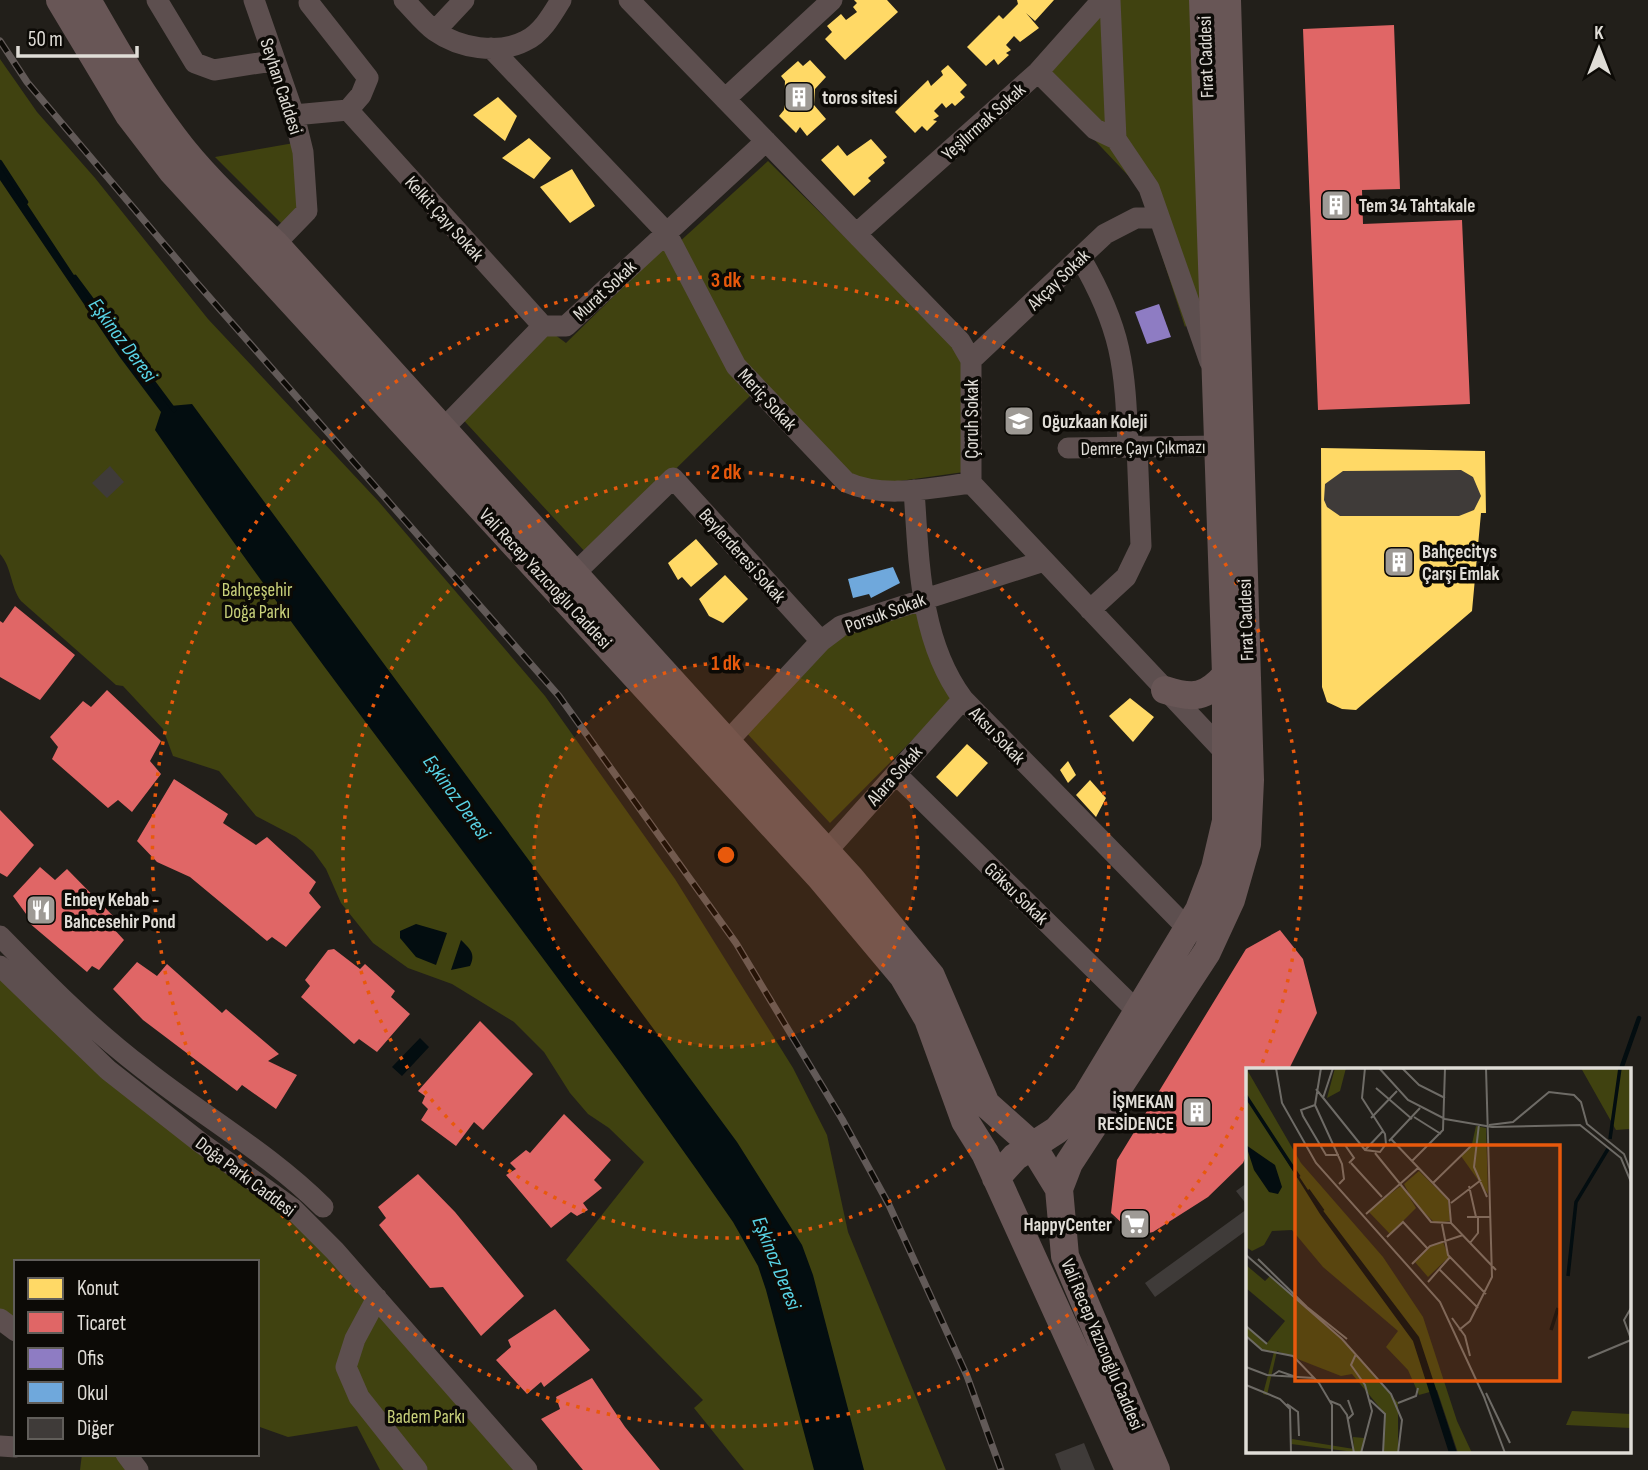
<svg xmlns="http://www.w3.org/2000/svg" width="1648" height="1470" viewBox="0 0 1648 1470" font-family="'Sofia Sans Condensed',sans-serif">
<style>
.green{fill:#404210}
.water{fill:#030d10}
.homes{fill:#ffd966}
.shops{fill:#e06666}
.offices{fill:#8e7cc3}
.schools{fill:#6fa8dc}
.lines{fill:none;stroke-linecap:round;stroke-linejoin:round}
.stream{stroke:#030d10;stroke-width:4.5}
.building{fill:#3f3b39}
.minor{stroke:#5d4f4f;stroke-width:21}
.major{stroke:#685656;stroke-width:28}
.rail-casing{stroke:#625a58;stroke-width:7}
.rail{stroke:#0c0a06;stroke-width:4.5;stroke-dasharray:13;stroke-linecap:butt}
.ring{fill:none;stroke:#e8590c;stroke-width:3.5;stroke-dasharray:3.5 7}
.labels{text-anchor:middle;stroke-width:7;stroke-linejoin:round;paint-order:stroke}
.street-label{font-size:19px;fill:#e0ddd7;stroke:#0c0a06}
.poi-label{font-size:19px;font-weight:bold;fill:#e0ddd7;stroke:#0c0a06;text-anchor:start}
.park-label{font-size:19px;fill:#c9d17b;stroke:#0c0a06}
.water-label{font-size:21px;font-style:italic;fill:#59d3e5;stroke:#0c0a06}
.inset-river{fill:none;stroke:#030d10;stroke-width:3.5}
.inset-road{fill:none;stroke:#6e6b66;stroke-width:2}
.view{fill:#e8590c;fill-opacity:0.15;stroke:#e8590c;stroke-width:3.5}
.inset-edge{fill:none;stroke:#e0ddd7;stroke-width:3.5}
.centre{fill:#e8590c;stroke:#0c0a06;stroke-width:3.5}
.ring-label{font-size:21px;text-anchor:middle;font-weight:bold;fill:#e8590c;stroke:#0c0a06;stroke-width:7;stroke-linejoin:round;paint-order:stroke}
</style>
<rect width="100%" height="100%" fill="#221f1a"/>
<!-- green -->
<path class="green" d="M1101 0H1193L1202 307 1185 327 1140 188 1030 72Z
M0 59 37 112 95 178 208 319 379 502 545 696 675 879 793 1068 827 1135 848 1232 946 1470H744L694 1408 703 1400 566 1260 644 1162 609 1128 588 1114 570 1093 544 1052 514 1022 452 984 408 968 373 943 341 903 326 869 313 851 296 837 256 816 219 771 173 756 163 729 123 686 116 685 21 601C10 586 12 567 0 554Z
M294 143 303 209 286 228 215 157Z
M768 161 951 342 963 366 964 472 871 485 851 475 739 358 677 244Z
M664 247 751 395 588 555 456 412 543 326 566 343Z
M918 606 957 695 830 823 743 729 843 629Z
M0 966 44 1010 292 1208 527 1470H380L357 1426 288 1437 257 1426V1262H16V1331L0 1319Z
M82 1454H126L140 1470H80Z"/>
<!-- water -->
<path class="water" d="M0 163 103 319 170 406 192 404 737 1142 802 1245 813 1275 864 1470H814L766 1290 758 1266 733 1222C548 953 340 700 155 430L161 412 119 356 0 180Z
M416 924 447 933 436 965 416 957 400 938V931Z
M461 940C470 949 476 953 470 966L451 970Z
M420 1038 429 1047 402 1076 392 1067Z"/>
<!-- homes -->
<path class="homes" d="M854 0H887L898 12 845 60 825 39 832 32 827 26 841 14 846 20 857 12 853 7 857 3Z
M1017 0H1054L1035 21 1026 13 1039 28 1020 42 1014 36 1006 45 1011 50 1006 53 1009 55 998 65 994 59 986 66 967 47 999 15 1003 19 1018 4Z
M810 60 826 77 815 89 814 105 826 119 807 136 800 127 796 133 779 116 784 110 785 81 781 76 798 61 803 66Z
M948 65 967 85 960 92 965 97 955 106 952 103 946 108 942 103 934 111 939 116 933 120 937 121 927 131 922 126 915 133 895 112 928 80 931 86 943 75 941 71Z
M498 97 517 116 505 141 473 115Z
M529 138 551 158 534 179 502 158Z
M871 139 887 157 883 160 885 163 868 178 871 181 854 196 821 160 838 145 847 156Z
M572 169 595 206 570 223 540 187Z
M1321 448 1485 451 1486 513H1481L1472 611 1356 710 1342 709 1327 702 1322 687Z
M696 539 718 564 691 587 682 577 678 580 668 563Z
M725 575 748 599 723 623 709 616 699 599Z
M1130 698 1154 717 1133 742 1109 716Z
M967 744 988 763 957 797 936 777Z
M1068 761 1076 775 1068 783 1060 770Z
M1090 780 1106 798 1096 817 1076 795Z"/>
<!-- shops -->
<path class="shops" d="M1394 25 1400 189 1362 190 1363 224 1462 220 1470 404 1318 410 1303 29Z
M15 606 75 655 40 700 0 677V621L3 623Z
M107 690 161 741 150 761 161 774 132 812 118 800 108 808 52 759 58 747 50 737 83 701 91 707Z
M174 779 228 814 223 823 256 845 267 837 316 882 309 893 321 907 286 947 272 937 267 941 190 877 157 862 137 841Z
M0 810 34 845 7 877 0 873Z
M40 867 55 880 67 869 116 919 112 927 124 940 99 970 92 966 87 972 28 922 29 918 13 896Z
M1280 930 1303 959 1317 1013 1289 1069H1247V1154L1243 1163 1208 1197 1153 1232 1136 1236 1111 1213 1117 1160 1246 949Z
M334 949 360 969 365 964 395 991 391 997 410 1014 377 1052 359 1039 354 1044 301 997 310 986 305 980 328 950Z
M137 962 157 976 167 964 222 1013 226 1009 279 1054 268 1061 297 1075 276 1109 242 1085 237 1091 143 1020 113 989Z
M480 1021 533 1074 483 1130 474 1122 456 1146 421 1120 428 1109 422 1103 425 1096 418 1091Z
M564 1114 611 1160 594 1180 602 1188 583 1203 588 1210 577 1216 571 1212 551 1228 506 1175 516 1169 510 1163 526 1150 530 1153Z
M418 1174 455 1212 524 1296 481 1336 443 1287 430 1288 379 1225 386 1218 378 1207Z
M555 1309 590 1350 544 1387 541 1382 527 1394 496 1360 511 1347 508 1340Z
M592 1378 625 1427 660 1470H583L541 1419 560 1409 556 1397Z"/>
<!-- offices -->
<path class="offices" d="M1159 304 1171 337 1147 344 1135 312Z"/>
<!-- schools -->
<path class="schools" d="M893 567 900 583 871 598 869 594 853 598 848 579Z"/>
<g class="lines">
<!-- stream -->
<path class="stream" d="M0 162 26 202
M75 277 174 410
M1621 1069 1639 1018"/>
</g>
<!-- building -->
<path class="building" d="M110 466 124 482 107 498 92 483Z
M1461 470 1473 477 1481 496 1474 510 1459 516H1340L1327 507 1324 500 1325 484 1343 471Z
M1247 1183V1205L1236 1191Z
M1247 1209V1230L1155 1297 1145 1283Z
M1084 1443 1095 1470H1061L1055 1454Z"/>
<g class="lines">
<!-- minor -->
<path class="minor" d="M157 0 195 63 214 70 272 61
M254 0 294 115 303 152 307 211 275 244
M404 0C414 10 424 23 435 31 459 48 498 55 525 41 541 34 552 15 561 0
M629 0 960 341 971 360V483L1232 760
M1110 0 1116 139 1149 188 1210 362
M435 31 464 0
M491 48 666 232 736 366 846 482C883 499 931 488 971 483
M1038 72 1095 129 1116 139
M725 99 832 0
M348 110 543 326
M294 115 348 110 361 95 368 78 309 3
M856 234 1038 72 1102 0
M1080 257C1122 329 1125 366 1128 446
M971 360 1105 234 1136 218H1157
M442 430 543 326H566L766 141
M1068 448 1218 446
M914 490C919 560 919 640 963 699L1186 927
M573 575 673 478 821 641
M1090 610 1126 577 1141 546 1137 446
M726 743 821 641 841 626 1044 561
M896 774 1138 1012
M826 852 963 699
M0 936C46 983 92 1030 145 1070 203 1116 270 1154 323 1207
M0 966 108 1070 201 1143 292 1208 335 1251 527 1470
M377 1298 355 1339 346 1367 359 1397 417 1470
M0 1319 16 1331
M0 1446 16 1447
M126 1454 138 1470"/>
<!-- major -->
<path class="major" d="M60 0 129 115 172 171 820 877 903 976 928 1019 965 1121 985 1153 1129 1470
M87 0C114 47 141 95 174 138 203 177 240 210 275 244L851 879 931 976 986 1104 1032 1145 1059 1189 1065 1256 1156 1470
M1165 690C1193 699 1206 698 1226 675
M996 1178 1015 1157 1057 1130 1086 1097 1199 910 1215 868 1226 821V675L1203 0
M1059 1189 1069 1163 1207 952 1231 900 1247 844 1250 780 1227 0"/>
<!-- rail casing -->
<g class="rail-casing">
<path id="rail" d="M0 41 27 82 196 282 559 696 736 943 842 1119 889 1205 967 1376 1001 1470"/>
</g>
<!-- rail -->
<use href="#rail" class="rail"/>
</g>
<!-- distance rings -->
<circle cx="726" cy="855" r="192" fill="#e8590c" fill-opacity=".12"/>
<g class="ring">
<circle cx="726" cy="855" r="192"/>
<circle cx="726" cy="855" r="383"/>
<path d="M1247 1098A575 575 0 1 1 1261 1066"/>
</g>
<!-- icons -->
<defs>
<g id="building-square" transform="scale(1.575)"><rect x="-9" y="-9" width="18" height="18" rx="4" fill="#9e9a95" stroke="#0c0a06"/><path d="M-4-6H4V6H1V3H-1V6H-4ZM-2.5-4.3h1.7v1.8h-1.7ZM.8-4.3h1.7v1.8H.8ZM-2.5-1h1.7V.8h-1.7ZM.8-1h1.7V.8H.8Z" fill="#fff"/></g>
<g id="school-square" transform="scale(1.575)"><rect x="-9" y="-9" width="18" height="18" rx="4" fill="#9e9a95" stroke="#0c0a06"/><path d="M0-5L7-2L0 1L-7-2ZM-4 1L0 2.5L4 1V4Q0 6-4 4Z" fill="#fff"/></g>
<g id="restaurant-square" transform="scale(1.575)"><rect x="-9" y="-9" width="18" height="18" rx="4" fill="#9e9a95" stroke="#0c0a06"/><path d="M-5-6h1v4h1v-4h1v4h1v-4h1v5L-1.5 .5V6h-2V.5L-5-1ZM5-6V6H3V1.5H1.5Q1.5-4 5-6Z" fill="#fff"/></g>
<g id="supermarket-square" transform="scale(1.575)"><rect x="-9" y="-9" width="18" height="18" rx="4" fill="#9e9a95" stroke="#0c0a06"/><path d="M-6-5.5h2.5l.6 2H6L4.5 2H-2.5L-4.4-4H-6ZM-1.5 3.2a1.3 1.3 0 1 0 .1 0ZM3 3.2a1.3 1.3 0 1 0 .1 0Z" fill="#fff"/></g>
</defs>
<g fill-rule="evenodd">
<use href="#building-square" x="799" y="97"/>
<use href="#building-square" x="1336" y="205"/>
<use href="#school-square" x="1019" y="421"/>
<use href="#building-square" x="1399" y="562"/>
<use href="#restaurant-square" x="41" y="910"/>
<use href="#building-square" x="1197" y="1112"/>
<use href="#supermarket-square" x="1135" y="1224"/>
</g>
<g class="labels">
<!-- street labels -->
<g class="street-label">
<text transform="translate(1205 57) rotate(-92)" y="7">Fırat Caddesi</text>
<text transform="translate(282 86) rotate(72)" y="7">Seyhan Caddesi</text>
<text transform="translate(983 121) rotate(-42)" y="7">Yeşilırmak Sokak</text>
<text transform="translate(445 218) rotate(48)" y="7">Kelkit Çayı Sokak</text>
<text transform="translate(1058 279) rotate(-44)" y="7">Akçay Sokak</text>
<text transform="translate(604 290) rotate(-43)" y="7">Murat Sokak</text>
<text transform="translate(768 399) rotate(47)" y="7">Meriç Sokak</text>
<text transform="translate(971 419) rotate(-90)" y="7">Çoruh Sokak</text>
<text transform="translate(1143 447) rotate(-1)" y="7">Demre Çayı Çıkmazı</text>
<text transform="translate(743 555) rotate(48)" y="7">Beylerderesi Sokak</text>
<text transform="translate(546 578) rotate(47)" y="7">Vali Recep Yazıcıoğlu Caddesi</text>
<text transform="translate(885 612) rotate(-20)" y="7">Porsuk Sokak</text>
<text transform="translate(1245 620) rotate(-92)" y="7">Fırat Caddesi</text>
<text transform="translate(998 735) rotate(46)" y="7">Aksu Sokak</text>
<text transform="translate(894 775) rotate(-48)" y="7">Alara Sokak</text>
<text transform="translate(1017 893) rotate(44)" y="7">Göksu Sokak</text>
<text transform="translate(246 1176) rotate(37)" y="7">Doğa Parkı Caddesi</text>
<text transform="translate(1103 1344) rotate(67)" y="7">Vali Recep Yazıcıoğlu Caddesi</text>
</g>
<!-- poi labels -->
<g class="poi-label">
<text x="822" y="104">toros sitesi</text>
<text x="1359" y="212">Tem 34 Tahtakale</text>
<text x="1042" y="428">Oğuzkaan Koleji</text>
<text x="1422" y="558">Bahçecitys<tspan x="1422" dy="22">Çarşı Emlak</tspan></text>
<text x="64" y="906">Enbey Kebab -<tspan x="64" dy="22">Bahcesehir Pond</tspan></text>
<text x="1174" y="1108" text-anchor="end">İŞMEKAN<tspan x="1174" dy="22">RESİDENCE</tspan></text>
<text x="1112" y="1231" text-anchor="end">HappyCenter</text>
</g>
<!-- park labels -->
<g class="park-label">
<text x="257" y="596">Bahçeşehir<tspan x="257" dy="22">Doğa Parkı</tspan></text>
<text x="426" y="1423">Badem Parkı</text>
</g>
<!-- water labels -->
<g class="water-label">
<text transform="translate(123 340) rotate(53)" y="7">Eşkinoz Deresi</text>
<text transform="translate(457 797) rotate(54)" y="7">Eşkinoz Deresi</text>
<text transform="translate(777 1263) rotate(68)" y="7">Eşkinoz Deresi</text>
</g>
</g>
<!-- overview -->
<g transform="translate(1246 1068)">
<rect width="385" height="385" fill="#221f1a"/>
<path d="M0 0 55 95 137 189 177 249 211 353 226 385H212L191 322 173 327 162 302 140 279 152 263 77 199 46 162 26 163 18 177 6 183 0 179ZM89 0H100L94 23 81 30ZM335 0H385V65L383 61 370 62ZM230 58 240 60 242 126 215 88 226 76ZM173 103 202 132 204 153 189 155 168 135 158 116ZM156 117 170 140 144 166 122 143ZM197 174 203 189 182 209 169 194 185 178ZM0 197 19 213 24 208 96 271 152 335V385H137L139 346 106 306 95 308 31 283 21 327 17 326 28 284 16 282 0 268V258L21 275 39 253 0 220ZM326 343 385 346V360L320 357ZM107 369 118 370 116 385 45 376 46 371 108 381Z" fill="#404210"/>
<path d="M0 28 66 128 173 269 211 385H203L167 273 74 146ZM0 77 29 97 36 119 32 126 23 124 8 102Z" fill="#030d10"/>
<path class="inset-river" d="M0 28 53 109M364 71 374 0M62 122 77 143M322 208 330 134 362 81M305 262 312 240"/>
<path class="inset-road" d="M30 0 36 35 70 95 194 234 239 331M37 0H69M75 0 69 37 96 96 98 111 93 116M133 0 162 32 199 51 246 59 334 57 375 90 385 114M156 0 173 17 199 30M130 20 166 51M70 21 119 82 134 84 140 76 139 66 116 30 119 0M77 30 87 0M69 37 55 42 57 48 80 87H93M168 49 195 66M125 50 151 23M233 56 228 99 241 129M243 57 267 54 303 24 328 27 335 34 341 56 378 86 385 104M145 71 203 132 205 155 250 202M143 73 174 40M99 77 108 90 103 95M119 82 137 63M129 85 185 154 205 155M166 93 197 62 199 0M105 95 136 129M187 115 226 77M223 118 230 149M205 135 235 112M120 146 172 100M221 149H244M196 156 202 187 240 226M141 169 157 154 181 180M224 175 232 165V149M0 187 96 271 145 326 156 352 152 385M12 191 61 239 101 271M166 196 184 178 217 167M193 201 232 240M182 214 204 189M385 240 378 252 385 271M206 250 219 268 224 288M0 258 21 276M213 262 224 253 246 209 240 0M0 268 16 282 47 288 73 315 86 337V385M110 286 105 297 119 317 126 343 115 385M342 290 385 272M0 299 21 307 68 310M27 307 33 303 50 309M0 317 34 331 44 341 45 385M240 325 264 375M238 329 259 385M102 332 107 346 102 351M124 332 139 346 137 385M84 333 94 337 101 347 108 385M152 335 170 328 172 320M41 336 52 344 53 368"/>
<path class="view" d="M49 77H314V313H49Z"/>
<rect width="385" height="385" class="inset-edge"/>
</g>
<circle cx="726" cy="855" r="10" class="centre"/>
<g class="ring-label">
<text x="726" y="287">3 dk</text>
<text x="726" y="479">2 dk</text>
<text x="726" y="670">1 dk</text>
</g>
<!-- legend -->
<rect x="14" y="1260" width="245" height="196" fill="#0c0a06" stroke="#615e5a" stroke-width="2"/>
<rect x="28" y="1278" width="35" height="21" fill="#ffd966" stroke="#615e5a" stroke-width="2"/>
<text x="77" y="1295" font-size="21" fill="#e0ddd7">Konut</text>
<rect x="28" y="1312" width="35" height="21" fill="#e06666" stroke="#615e5a" stroke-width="2"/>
<text x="77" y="1330" font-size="21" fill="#e0ddd7">Ticaret</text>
<rect x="28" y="1348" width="35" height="21" fill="#8e7cc3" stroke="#615e5a" stroke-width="2"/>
<text x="77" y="1365" font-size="21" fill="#e0ddd7">Ofis</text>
<rect x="28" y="1382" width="35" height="21" fill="#6fa8dc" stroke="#615e5a" stroke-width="2"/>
<text x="77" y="1400" font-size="21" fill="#e0ddd7">Okul</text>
<rect x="28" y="1418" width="35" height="21" fill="#3f3b39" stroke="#615e5a" stroke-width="2"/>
<text x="77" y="1435" font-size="21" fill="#e0ddd7">Diğer</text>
<!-- north arrow -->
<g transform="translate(1599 49)" stroke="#0c0a06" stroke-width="5" paint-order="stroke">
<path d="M0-5L12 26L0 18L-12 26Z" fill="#e0ddd7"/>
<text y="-10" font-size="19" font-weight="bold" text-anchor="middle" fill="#e0ddd7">K</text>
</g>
<!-- scale -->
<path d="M18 46v10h119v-10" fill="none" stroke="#e0ddd7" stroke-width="3.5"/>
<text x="28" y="46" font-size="21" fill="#e0ddd7" stroke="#0c0a06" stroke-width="5" paint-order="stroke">50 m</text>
</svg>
